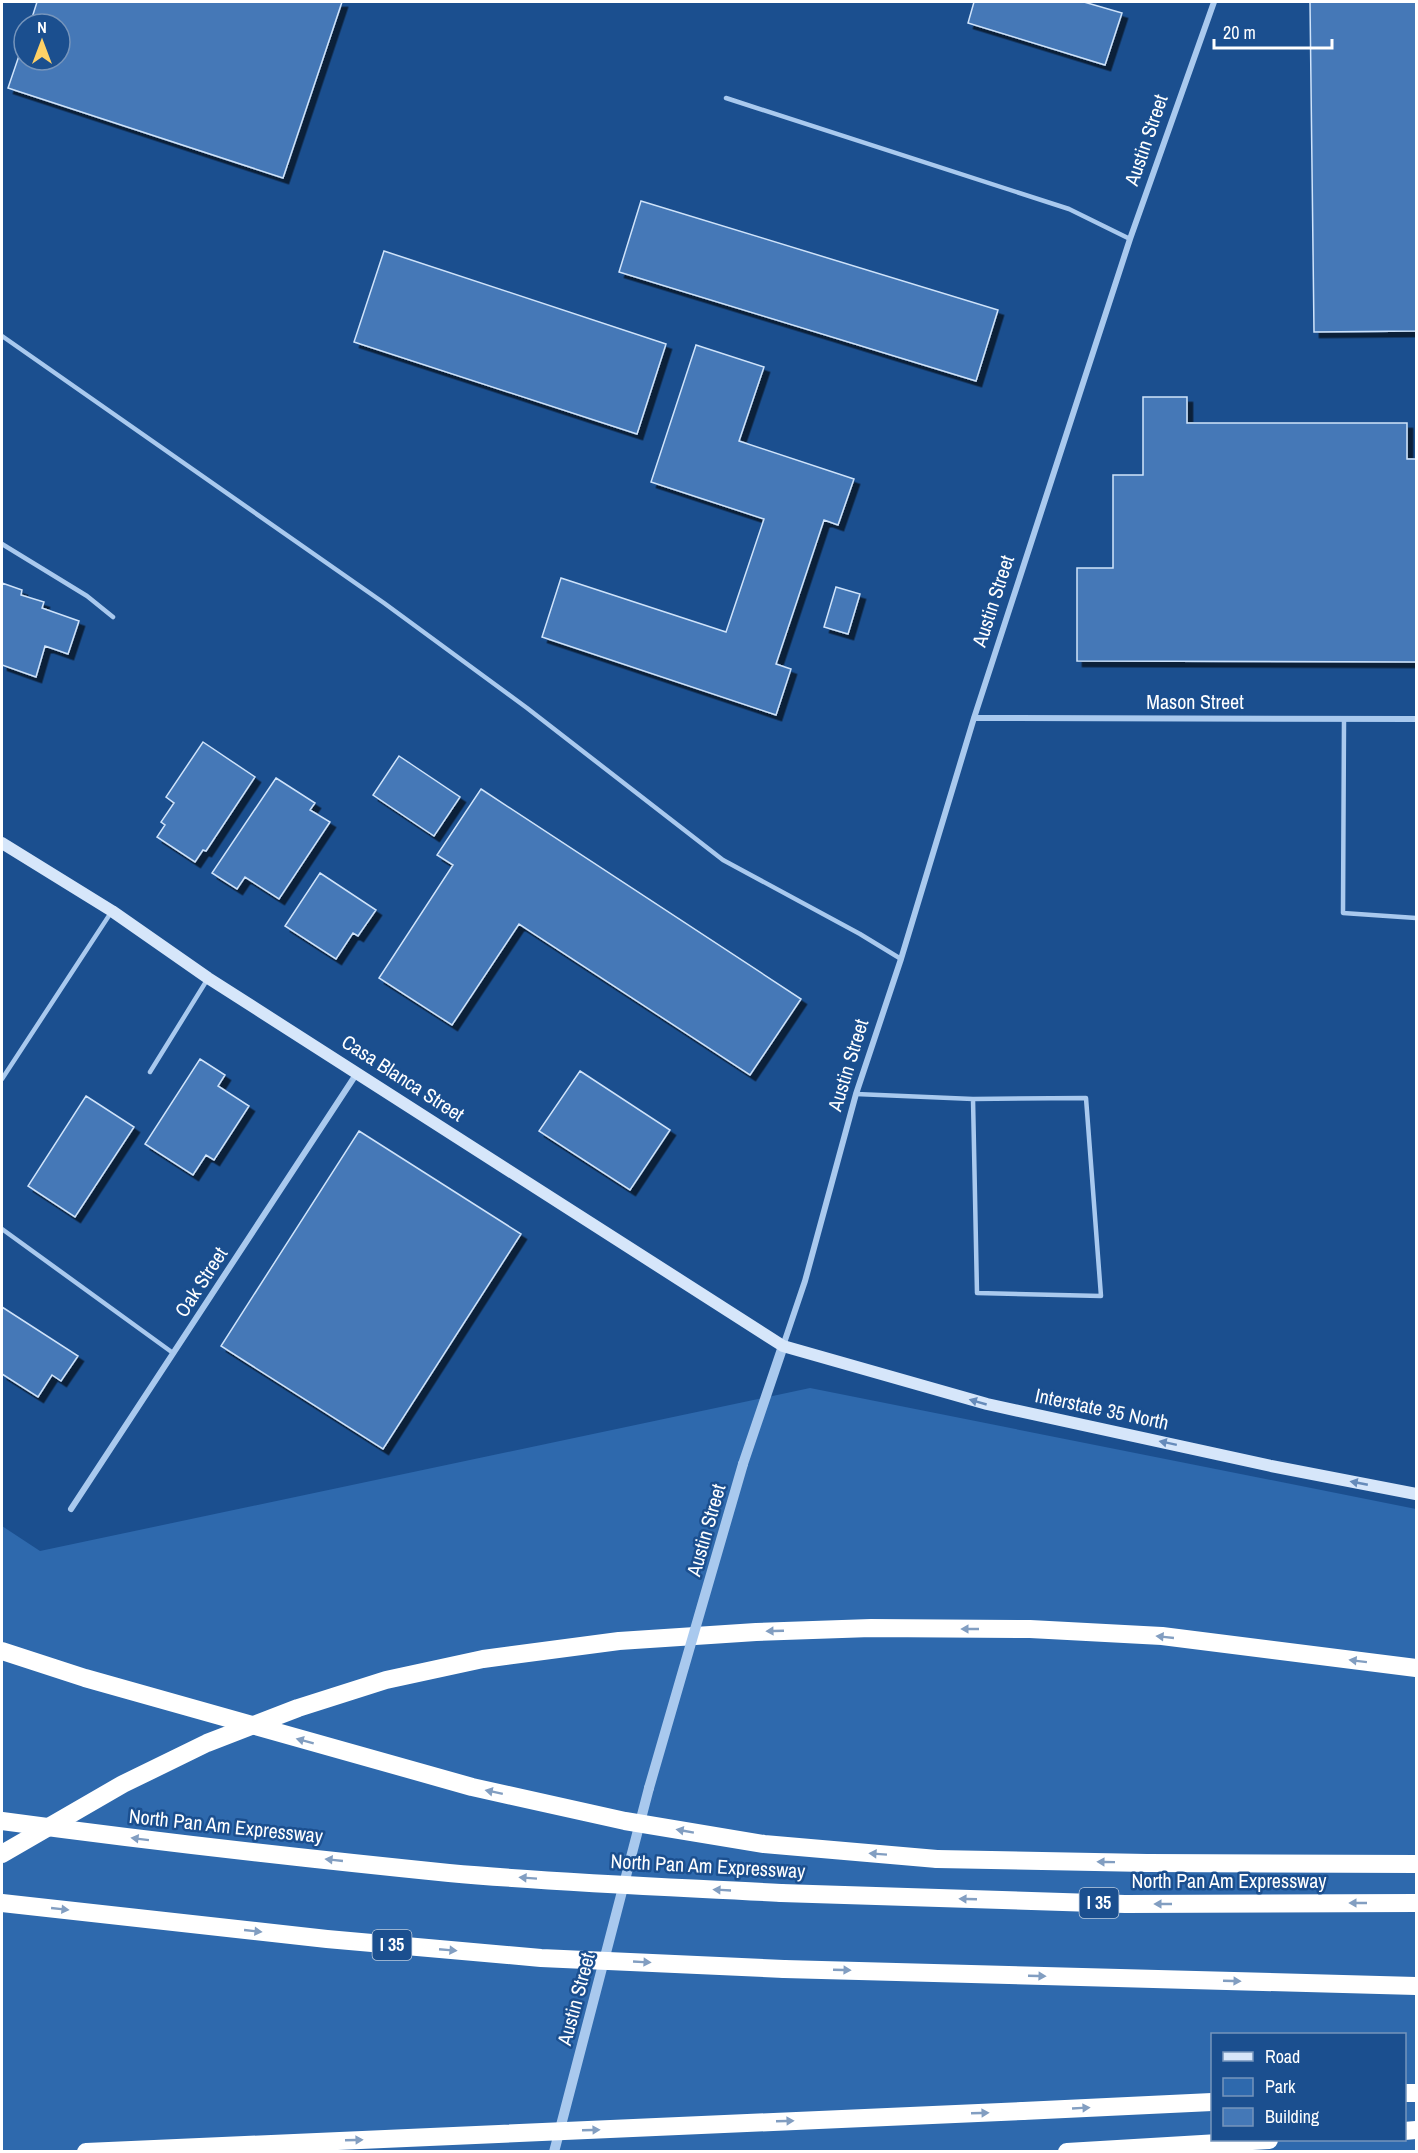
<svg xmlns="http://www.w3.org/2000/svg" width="1418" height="2153" viewBox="0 0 1418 2153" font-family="'Archivo Narrow',sans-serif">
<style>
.green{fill:#2e69ad;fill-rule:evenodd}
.building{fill:#4478b7;stroke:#cfe3fa;stroke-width:1.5;filter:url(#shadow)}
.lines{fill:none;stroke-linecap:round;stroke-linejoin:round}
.service{stroke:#a9c9ee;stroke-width:4.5}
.minor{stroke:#a9c9ee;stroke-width:6}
.tertiary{stroke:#a9c9ee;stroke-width:10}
.secondary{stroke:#d6e6fa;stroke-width:12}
.motorway{stroke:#fff;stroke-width:18}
.tertiary-bridge{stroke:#a9c9ee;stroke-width:10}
.motorway-bridge{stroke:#fff;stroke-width:18}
.oneway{fill:#668bba}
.oneway2{fill:#829ec1}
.labels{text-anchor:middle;stroke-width:5;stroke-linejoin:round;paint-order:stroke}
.shield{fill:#1b4f8f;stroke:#bbcadd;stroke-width:1.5}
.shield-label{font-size:18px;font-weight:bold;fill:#fff}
.street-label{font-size:20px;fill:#fff;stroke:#1b4f8f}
</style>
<defs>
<filter id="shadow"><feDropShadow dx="5.5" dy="5.5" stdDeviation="0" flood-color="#0009"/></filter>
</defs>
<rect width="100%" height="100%" fill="#1b4f8f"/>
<!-- green -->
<path class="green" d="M810 1388 1416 1509V2151H2V1526L40 1551ZM1212 2034H1404V2140H1212Z"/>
<!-- building -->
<path class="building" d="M37 2H342L283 178 8 88 24 41V60H60V24H30Z
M974 2H1084L1122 13 1105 65 968 23Z
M1310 2H1416V331L1314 332Z
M641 201 998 310 976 381 619 272Z
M384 251 666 344 637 434 354 342Z
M696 345 764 367 739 441 854 479 838 525 824 520 776 664 791 669 776 715 542 637 561 578 726 632 764 519 651 482Z
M1143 397H1187V423H1407V459H1416V662L1077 661V568H1113V475H1143Z
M2 583 22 590 21 595 44 602 42 608 79 621 68 654 45 646 36 677 2 665Z
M836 587 860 594 848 634 824 627Z
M203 742 255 777 206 851 203 850 195 862 157 837 165 825 161 822 174 803 166 797Z
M399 756 460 797 434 836 373 795Z
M276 778 315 803 310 810 330 822 279 899 245 877 237 889 212 873Z
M481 789 801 999 750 1075 519 924 452 1025 379 978 453 865 437 855Z
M320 873 376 910 358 936 353 933 336 959 285 926Z
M200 1059 225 1075 218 1086 249 1106 214 1160 206 1155 193 1175 145 1144Z
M580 1071 670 1130 630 1190 539 1131Z
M86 1096 134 1127 75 1217 28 1186Z
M359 1131 521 1234 383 1449 221 1346Z
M2 1307 78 1356 61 1381 52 1375 38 1397 2 1374Z"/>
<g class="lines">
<!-- service -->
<path class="service" d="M726 98 1069 209 1130 239
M2 336 384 603 527 708 723 860 860 934 901 959
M2 544 87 596 113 617
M1344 719 1343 913 1416 918
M150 1072 207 980
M2 1079 112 911
M856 1094 973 1099 977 1293 1101 1296 1086 1098 973 1099
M2 1229 173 1353"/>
<!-- minor -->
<path class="minor" d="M974 718 1416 719
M783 1346 805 1281 856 1094 901 959 974 718 1130 239 1214 2
M71 1509 357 1073"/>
<!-- tertiary -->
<path class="tertiary" d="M743 1464 783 1346
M554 2152 649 1788"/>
<!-- secondary -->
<path class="secondary" d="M2 843 112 911 208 978 783 1346 987 1404 1271 1466 1416 1494"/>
<!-- motorway -->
<path class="motorway" d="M2 1854 123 1784 207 1743 298 1708 386 1680 483 1659 619 1641 756 1632 871 1628 1030 1629 1162 1636 1416 1668
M937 1859 1147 1863 1416 1864
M781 1893 1125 1904 1416 1903
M784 1969 1416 1986
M1404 2093H1416
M1023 2111 1212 2102
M1404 2131 1416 2130
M1067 2152 1269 2140"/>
<!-- tertiary-bridge -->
<path class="tertiary-bridge" d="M649 1788 743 1464"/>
<!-- motorway-bridge -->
<path class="motorway-bridge" d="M2 1651 85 1678 472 1787 625 1821 764 1844 937 1859
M2 1821C150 1841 300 1858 449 1873 559 1883 670 1887 781 1893
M2 1903 327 1939 541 1958 784 1969
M86 2152 1023 2111"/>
</g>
<!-- one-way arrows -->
<defs><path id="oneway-solid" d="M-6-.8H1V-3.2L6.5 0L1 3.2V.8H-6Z" transform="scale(1.5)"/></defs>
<g class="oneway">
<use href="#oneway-solid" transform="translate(978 1402) rotate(-164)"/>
<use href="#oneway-solid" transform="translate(1168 1443) rotate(-168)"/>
<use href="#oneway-solid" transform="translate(1359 1483) rotate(-169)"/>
</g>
<g class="oneway2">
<use href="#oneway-solid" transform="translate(970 1629) rotate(-180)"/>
<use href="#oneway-solid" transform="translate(775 1631) rotate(178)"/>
<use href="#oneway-solid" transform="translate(1165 1637) rotate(-174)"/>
<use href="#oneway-solid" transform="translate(1358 1661) rotate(-173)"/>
<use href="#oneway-solid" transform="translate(305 1741) rotate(-165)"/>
<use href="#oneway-solid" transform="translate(494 1792) rotate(-168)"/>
<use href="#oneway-solid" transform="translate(685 1831) rotate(-170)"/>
<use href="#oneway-solid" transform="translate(140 1839) rotate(-173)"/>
<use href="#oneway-solid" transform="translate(878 1854) rotate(-176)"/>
<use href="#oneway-solid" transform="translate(334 1860) rotate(-174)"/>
<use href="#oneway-solid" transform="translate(1106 1862) rotate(-179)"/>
<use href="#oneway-solid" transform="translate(528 1878) rotate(-176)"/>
<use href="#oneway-solid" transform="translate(722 1890) rotate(-177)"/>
<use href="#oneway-solid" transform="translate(968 1899) rotate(-178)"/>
<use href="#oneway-solid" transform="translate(1358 1903) rotate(180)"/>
<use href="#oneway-solid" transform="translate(1163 1904) rotate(180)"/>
<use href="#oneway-solid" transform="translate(60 1909) rotate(6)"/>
<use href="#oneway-solid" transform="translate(253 1931) rotate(6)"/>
<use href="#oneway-solid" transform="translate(448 1950) rotate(5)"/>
<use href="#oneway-solid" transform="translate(642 1962) rotate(3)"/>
<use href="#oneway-solid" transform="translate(842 1970) rotate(2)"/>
<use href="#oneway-solid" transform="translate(1037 1976) rotate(2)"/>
<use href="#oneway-solid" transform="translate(1232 1981) rotate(2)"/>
<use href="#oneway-solid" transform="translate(1081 2108) rotate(-3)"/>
<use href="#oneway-solid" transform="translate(980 2113) rotate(-2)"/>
<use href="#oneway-solid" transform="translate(785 2121) rotate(-2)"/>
<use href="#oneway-solid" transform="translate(591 2130) rotate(-2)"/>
<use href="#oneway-solid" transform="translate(354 2140) rotate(-2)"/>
</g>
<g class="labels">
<!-- shield labels -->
<g class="shield">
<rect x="1079.5" y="1888" width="39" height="30" rx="4.5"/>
<rect x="372.5" y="1930" width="39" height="30" rx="4.5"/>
</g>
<g class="shield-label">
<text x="1099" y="1909">I 35</text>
<text x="392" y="1951">I 35</text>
</g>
<!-- street labels -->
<g class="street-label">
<text transform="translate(1146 140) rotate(-71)" y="7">Austin Street</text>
<text transform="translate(993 601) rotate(-72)" y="7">Austin Street</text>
<text x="1195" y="709">Mason Street</text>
<text transform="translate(848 1065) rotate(-73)" y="7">Austin Street</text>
<text transform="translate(403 1078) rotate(33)" y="7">Casa Blanca Street</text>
<text transform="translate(201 1282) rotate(-57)" y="7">Oak Street</text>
<text transform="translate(1102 1409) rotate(12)" y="7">Interstate 35 North</text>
<text transform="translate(706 1530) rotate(-74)" y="7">Austin Street</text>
<text transform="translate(226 1826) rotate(6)" y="7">North Pan Am Expressway</text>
<text transform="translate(708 1866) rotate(3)" y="7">North Pan Am Expressway</text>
<text x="1229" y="1888">North Pan Am Expressway</text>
<text transform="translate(576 1999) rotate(-75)" y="7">Austin Street</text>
</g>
</g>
<!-- border -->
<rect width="1418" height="2153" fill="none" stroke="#ffffff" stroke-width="6"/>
<!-- legend -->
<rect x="1211" y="2033" width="195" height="108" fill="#1b4f8f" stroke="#7695bc" stroke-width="1.5"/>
<rect x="1223" y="2052" width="30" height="9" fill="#d6e6fa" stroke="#7695bc" stroke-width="1.5"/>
<text x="1265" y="2063" font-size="18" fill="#ffffff">Road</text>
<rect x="1223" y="2078" width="30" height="18" fill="#2e69ad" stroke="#7695bc" stroke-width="1.5"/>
<text x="1265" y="2093" font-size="18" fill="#ffffff">Park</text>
<rect x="1223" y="2108" width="30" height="18" fill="#4478b7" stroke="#7695bc" stroke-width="1.5"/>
<text x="1265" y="2123" font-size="18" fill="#ffffff">Building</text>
<!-- north arrow -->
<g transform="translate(42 42)"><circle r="28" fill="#1b4f8f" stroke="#7695bc" stroke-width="1.5"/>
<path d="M0-4.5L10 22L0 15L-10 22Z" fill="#ffd166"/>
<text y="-9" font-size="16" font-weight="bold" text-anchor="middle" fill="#ffffff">N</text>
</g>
<!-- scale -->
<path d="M1214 39v9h118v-9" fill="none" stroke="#ffffff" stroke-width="3"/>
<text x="1223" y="39" font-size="18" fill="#ffffff" stroke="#1b4f8f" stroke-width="4.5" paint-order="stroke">20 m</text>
</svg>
